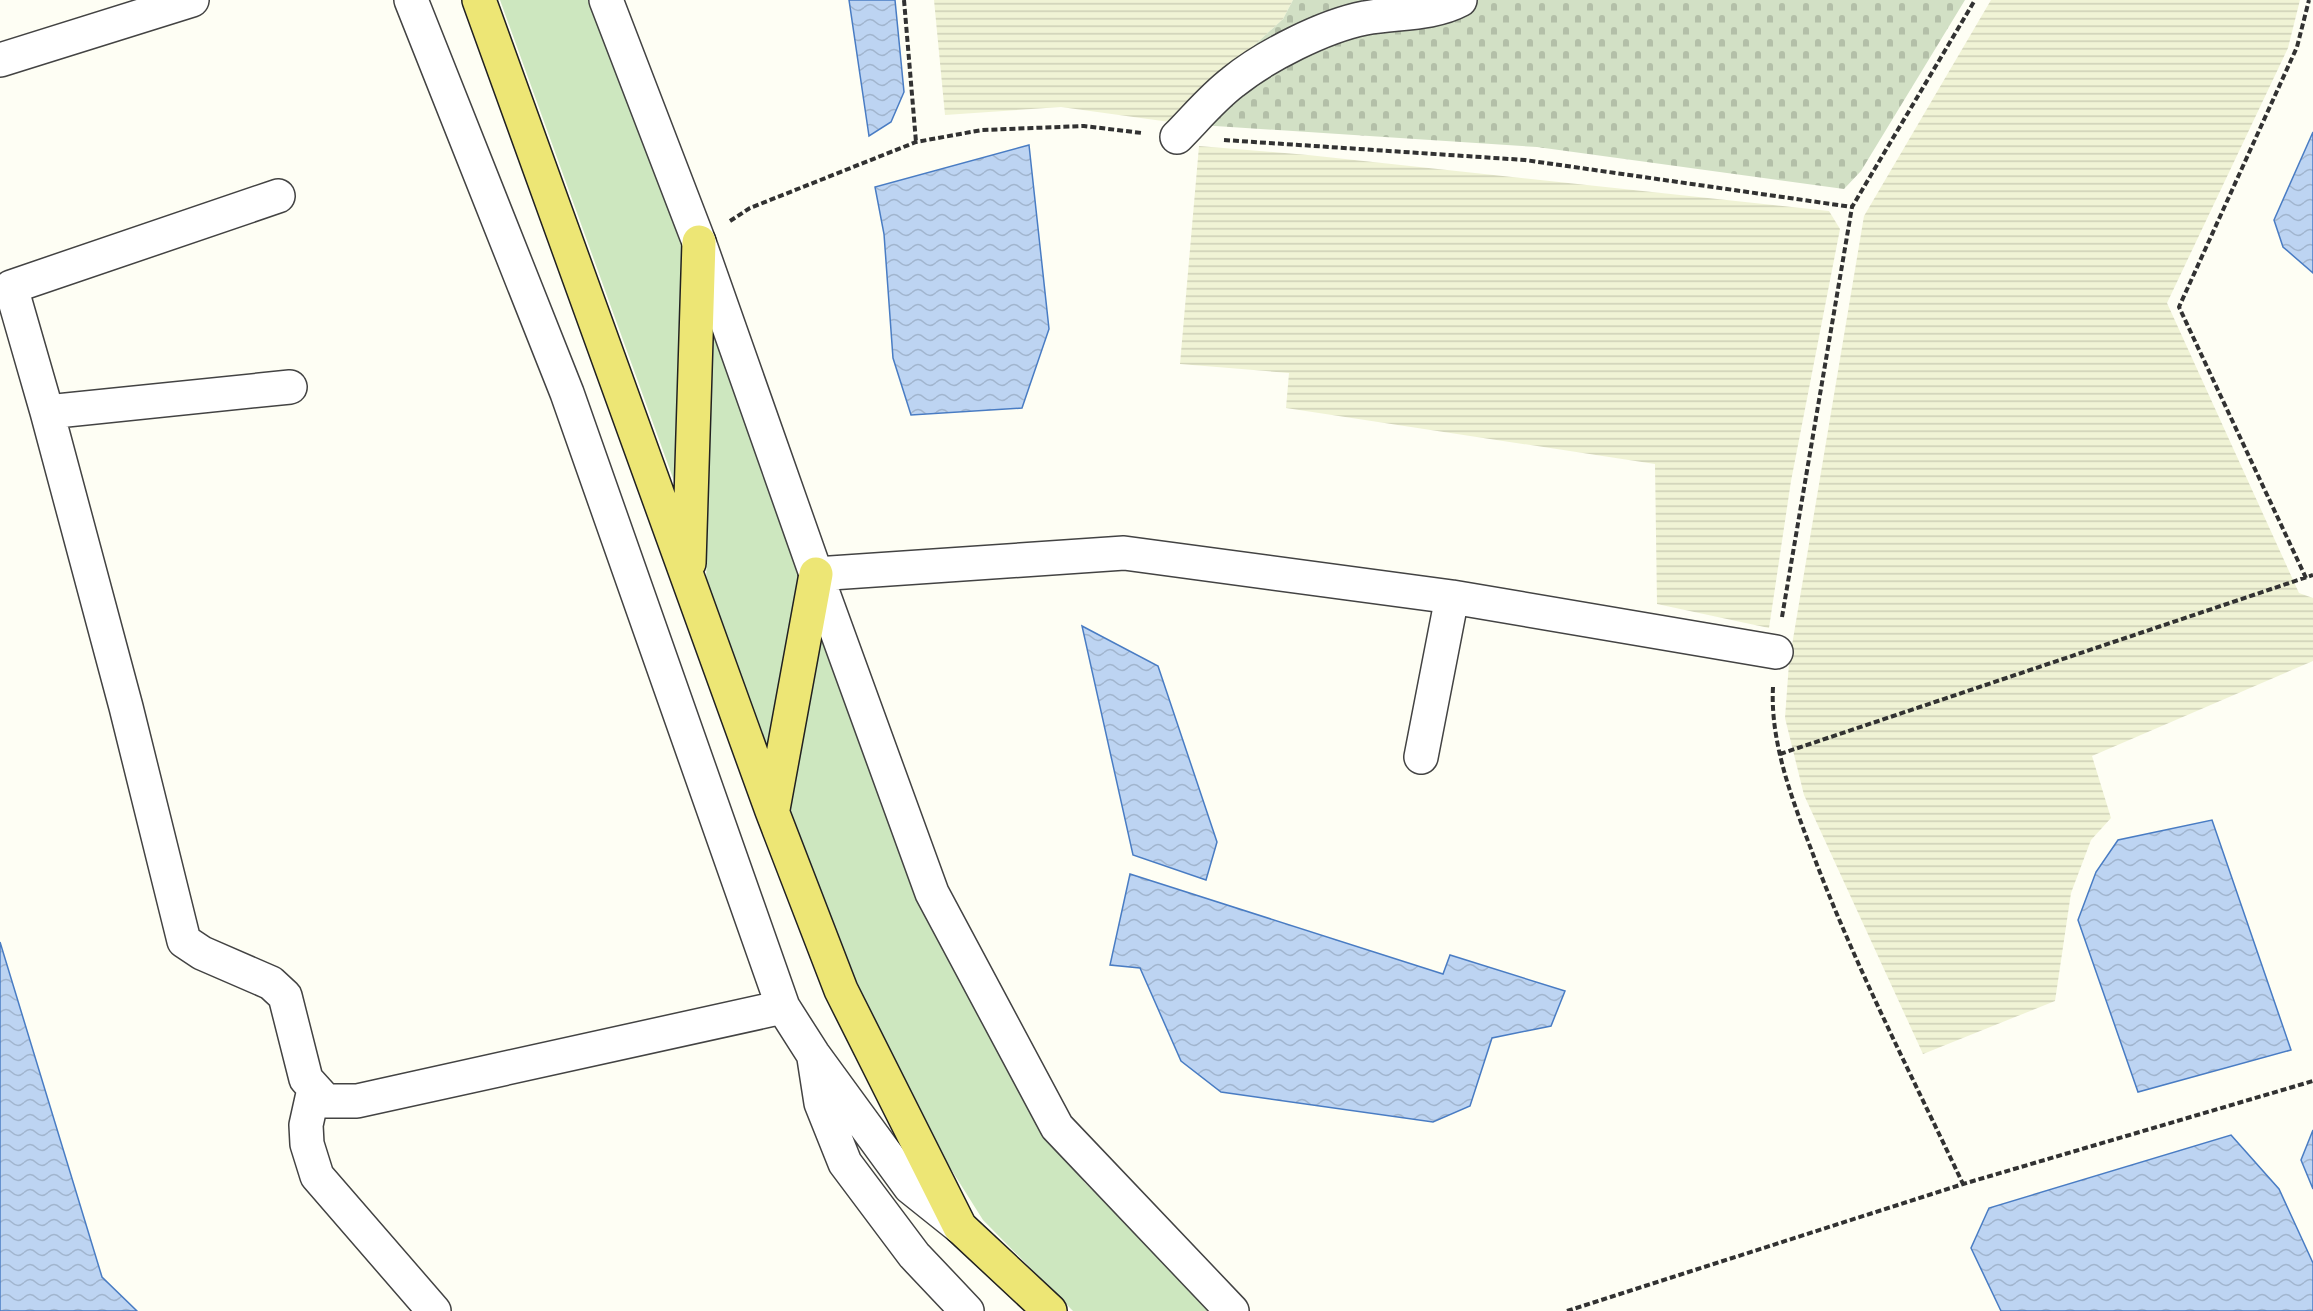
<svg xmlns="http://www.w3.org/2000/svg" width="2313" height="1311" viewBox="0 0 2313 1311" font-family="Lora,serif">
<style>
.farmland{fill:url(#farmland-rules)}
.grass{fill:#cde7bf}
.cemetery{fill:url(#cemetery-stones)}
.water{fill:url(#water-waves);stroke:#497cc3;stroke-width:1.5}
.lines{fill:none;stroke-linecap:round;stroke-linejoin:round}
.minor-casing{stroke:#434343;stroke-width:36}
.major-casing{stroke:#212121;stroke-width:36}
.path{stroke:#323232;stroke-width:4;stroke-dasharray:6 3;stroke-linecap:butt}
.minor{stroke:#fff;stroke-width:33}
.major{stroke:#ede675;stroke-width:33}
</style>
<defs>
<pattern id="farmland-rules" width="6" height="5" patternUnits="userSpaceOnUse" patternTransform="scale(1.5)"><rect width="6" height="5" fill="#f0f3d5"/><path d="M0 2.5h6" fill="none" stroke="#cdcfb6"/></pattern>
<pattern id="cemetery-stones" width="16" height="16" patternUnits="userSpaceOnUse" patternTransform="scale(1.5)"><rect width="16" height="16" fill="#d2e0c5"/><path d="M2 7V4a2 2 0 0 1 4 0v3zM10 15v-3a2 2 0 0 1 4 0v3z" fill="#b3bfa8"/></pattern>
<pattern id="water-waves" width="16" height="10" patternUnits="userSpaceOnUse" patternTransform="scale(1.5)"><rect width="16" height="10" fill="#bdd4f2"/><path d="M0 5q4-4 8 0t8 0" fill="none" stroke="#a1b5ce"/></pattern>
</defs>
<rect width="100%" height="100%" fill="#fefef4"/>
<!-- farmland -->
<path class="farmland" d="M934 0H1293L1283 19 1197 98 1177 123 1061 107 945 115Z
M1991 0H2300L2288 48 2167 303 2299 593 2313 598V661L2092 756 2111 818 2091 840 2071 893 2055 1001 1923 1054 1804 795 1785 718 1789 663 1864 216Z
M1199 146 1308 155 1829 211 1840 229 1791 481 1769 628 1657 604 1655 464 1286 408 1289 373 1180 364Z"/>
<!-- grass -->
<path class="grass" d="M500 0H594L686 237 678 492Z
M710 306 808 575 764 764 706 597Z
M817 606 1046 1131 1085 1183 1215 1311H1073L983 1220 910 1104 852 981 785 800Z"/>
<!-- cemetery -->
<path class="cemetery" d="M1293 0H1965L1861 171 1844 189 1537 147 1200 125 1197 98 1283 19Z"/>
<!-- water -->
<path class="water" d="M849 0H895L904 92 891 122 869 136Z
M2313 132V273L2283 247 2274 220Z
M1029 145 1049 329 1022 408 911 415 893 358 884 234 875 187Z
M1082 626 1158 666 1217 842 1206 880 1133 855Z
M2212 820 2291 1050 2138 1092 2078 920 2096 872 2118 840Z
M1130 874 1443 974 1450 955 1565 991 1551 1026 1492 1038 1470 1106 1433 1122 1221 1092 1181 1061 1140 968 1110 965Z
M0 942 102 1277 137 1311H0Z
M2313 1130V1189L2301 1160Z
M2231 1135 2279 1189 2313 1263V1311H2001L1971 1248 1989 1208Z"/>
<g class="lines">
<!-- minor casing -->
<g class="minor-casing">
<path id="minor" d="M411 0 567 393 783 1007
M606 0 699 242 816 574 932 893 1057 1127 1232 1311
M0 60 192 0
M1177 137C1195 119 1212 98 1233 82 1265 56 1324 26 1365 18 1396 12 1432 15 1460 0
M278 196 11 287 47 412 126 707 184 941 202 953 271 983 285 996 306 1079 326 1101H357L783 1007 813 1054 910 1187 960 1227
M47 412 290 387
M816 574 1124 553 1452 597 1776 652
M1421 757 1452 597
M814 1058 821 1103 845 1163 914 1255 967 1311
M314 1089 306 1125 307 1144 317 1176 434 1311"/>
</g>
<!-- major casing -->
<g class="major-casing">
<path id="major" d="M479 0 772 811 841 990 960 1227 1050 1311
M689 563 699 242
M773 809 816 574"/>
</g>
<!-- path -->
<path class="path" d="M904 0 916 142
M1224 140 1525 160 1852 207
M730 221 750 208 916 142 982 130 1084 126 1142 133
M2306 578 2179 307 2297 47 2309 0
M1782 617 1852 207 1975 0
M1773 687C1770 742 1792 799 1811 849 1854 964 1911 1074 1963 1184
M1780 754 2313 575
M1567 1311 1963 1184 2313 1081"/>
<!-- minor -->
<use href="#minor" class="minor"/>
<!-- major -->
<use href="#major" class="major"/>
</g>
</svg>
